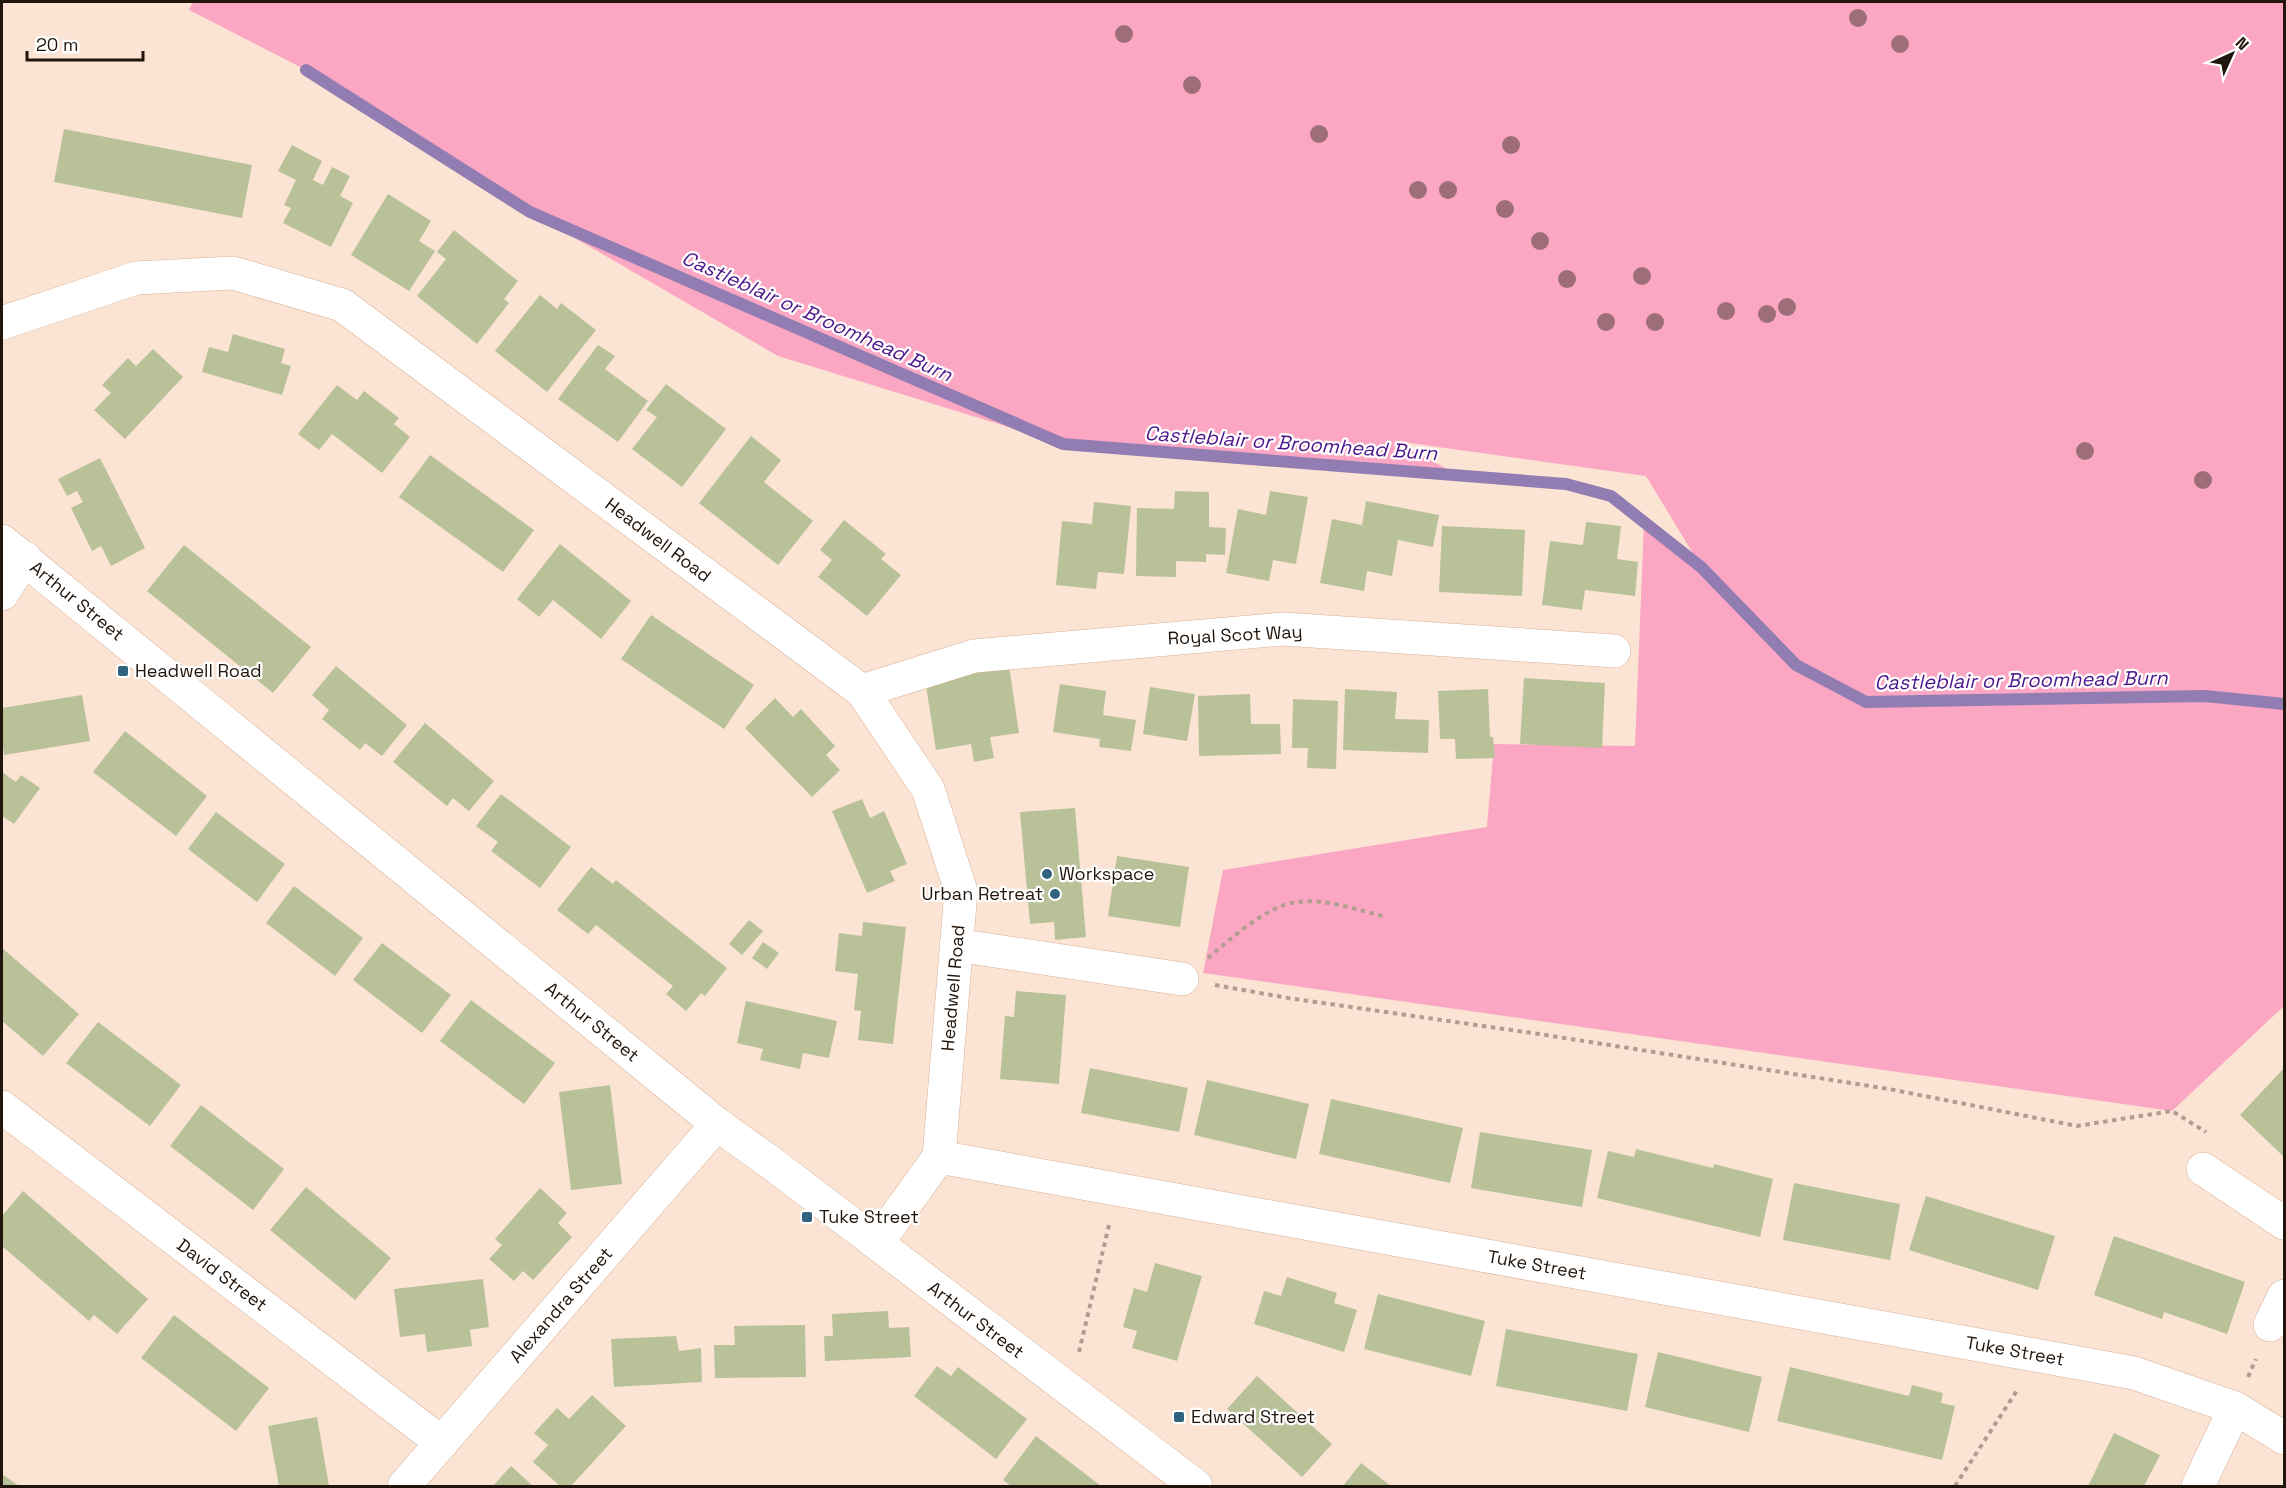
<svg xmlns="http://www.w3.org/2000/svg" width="2286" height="1488" viewBox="0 0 2286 1488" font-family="'Space Grotesk',sans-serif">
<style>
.green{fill:#fba6c3}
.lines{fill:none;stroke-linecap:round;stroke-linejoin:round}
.stream{stroke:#917db2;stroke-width:12}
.building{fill:#b8c198}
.minor-casing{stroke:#d6b197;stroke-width:34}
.path{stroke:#b19d8f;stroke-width:4;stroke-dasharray:4.5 4.5;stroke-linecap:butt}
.minor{stroke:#fff;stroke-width:33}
.tree{fill:#9e6e78}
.poi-dot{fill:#316381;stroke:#fff;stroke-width:2}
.labels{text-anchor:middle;stroke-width:4.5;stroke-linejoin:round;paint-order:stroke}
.street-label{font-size:18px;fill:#22150b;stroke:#fff}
.poi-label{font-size:18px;fill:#22150b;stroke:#fff;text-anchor:start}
.water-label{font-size:20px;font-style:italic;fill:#4d178c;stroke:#fff}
</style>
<rect width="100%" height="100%" fill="#fce4d4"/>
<!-- green -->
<path class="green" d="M193 2H2284V1006L2172 1111 1203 973 1223 870 1487 827 1494 744 1635 746 1644 522 1700 565 1646 476 1395 441 1460 476 1063 444 778 356 530 212 306 70 189 10Z"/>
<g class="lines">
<!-- stream -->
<path class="stream" d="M306 70 530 212 1063 444 1566 484 1611 496 1701 567 1796 665 1866 702 2205 696 2284 704"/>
</g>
<!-- building -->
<path class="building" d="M64 129 252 165 242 218 54 182Z
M292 145 322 161 313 180 323 185 332 167 350 176 340 196 353 203 331 247 283 223 291 208 284 205 296 180 278 171Z
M388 194 431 221 419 241 435 251 409 291 351 255Z
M454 230 518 281 504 299 509 303 477 344 417 296 446 259 437 252Z
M540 295 557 309 561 303 596 330 547 392 495 351Z
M233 334 285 349 281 363 291 366 282 395 202 372 209 347 228 352Z
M598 345 615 356 605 369 648 401 618 442 558 399Z
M153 349 183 377 125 439 94 410 111 393 102 385 128 358 136 366Z
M666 384 726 429 682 487 632 449 657 417 646 410Z
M337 385 357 400 364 391 399 418 394 424 410 437 382 473 332 434 319 450 298 434Z
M751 436 781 460 764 482 813 521 778 565 699 503Z
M430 455 534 530 503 572 399 497Z
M100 458 145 548 111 566 101 546 92 551 71 508 83 502 77 491 67 496 58 479Z
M1175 491 1209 492V527L1226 528 1225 555 1206 554V562L1176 561V577L1136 576 1137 508 1174 509Z
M1270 491 1308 497 1296 564 1273 560 1269 581 1226 573 1238 509 1266 515Z
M1366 501 1439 515 1433 547 1398 540 1392 576 1367 571 1364 591 1320 583 1332 519 1362 525Z
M1094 502 1131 506 1124 574 1098 572 1096 589 1056 585 1062 521 1092 524Z
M844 520 886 554 881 559 901 575 867 616 818 577 832 560 820 550Z
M1586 522 1621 526 1617 559 1638 562 1635 596 1585 590 1582 610 1542 605 1550 541 1583 545Z
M1442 526 1525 530 1522 596 1439 592Z
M560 544 631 601 601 639 553 600 539 617 517 599Z
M184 545 311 647 273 693 147 591Z
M651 615 754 685 724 729 621 659Z
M336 666 407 725 382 756 365 743 360 750 322 719 329 710 312 695Z
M1009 666 1019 733 990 737 994 758 974 762 971 744 936 750 925 679Z
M1524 678 1605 683 1602 748 1520 744Z
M1060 684 1106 691 1103 715 1136 720 1131 751 1099 747 1100 739 1053 732Z
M1150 687 1195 694 1187 741 1143 734Z
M1345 689 1397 692 1395 719 1429 720 1428 753 1343 750Z
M1488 689 1490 737H1493L1495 758 1456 759 1455 739H1440L1438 691Z
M1250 694 1251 724H1280L1281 754 1199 756 1198 696Z
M82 695 90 741 4 755 2 737V708Z
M775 698 793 717 801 709 835 746 826 755 840 770 812 797 745 728Z
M1293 699 1338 701 1336 769 1307 768 1308 748H1292Z
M425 723 494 781 469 811 453 798 447 806 393 762Z
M125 731 207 796 176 836 93 772Z
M2 772 16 782 21 775 40 788 14 824 2 816Z
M501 794 571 847 540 888 491 851 498 842 476 826Z
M862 799 870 818 884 811 907 864 890 871 895 881 867 893 832 811Z
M1075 808 1086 937 1055 940 1054 922 1030 924 1020 812Z
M216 812 285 864 257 902 188 849Z
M1117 856 1189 867 1180 927 1108 916Z
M591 867 613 884 616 880 727 968 705 996 701 993 686 1011 666 994 673 986 596 925 588 934 557 910Z
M294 886 363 938 335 976 266 923Z
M749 920 763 931 742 955 729 944Z
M863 922 906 927 893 1044 858 1040 861 1011 854 1010 858 974 835 971 839 933 862 936Z
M763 942 779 953 767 969 752 958Z
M382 943 451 995 422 1033 353 980Z
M2 948 79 1014 43 1056 2 1021Z
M1016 991 1066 995 1059 1084 1000 1079 1005 1016 1014 1017Z
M471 1000 555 1063 524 1104 440 1041Z
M746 1001 837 1021 829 1058 803 1053 800 1069 760 1060 763 1049 737 1043Z
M98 1022 181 1085 150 1126 66 1063Z
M1090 1068 1188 1088 1179 1132 1081 1113Z
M2284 1068V1155L2283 1156 2240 1115Z
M1207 1080 1309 1104 1296 1159 1194 1135Z
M610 1085 622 1184 571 1190 559 1092Z
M1331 1099 1463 1128 1450 1183 1319 1154Z
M201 1105 284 1169 253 1210 170 1146Z
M1480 1132 1592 1150 1582 1207 1471 1188Z
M1636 1149 1713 1168 1714 1164 1773 1179 1760 1237 1597 1198 1608 1151 1634 1157Z
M1794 1183 1900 1204 1890 1260 1783 1240Z
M306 1187 391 1258 355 1300 270 1230Z
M540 1188 567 1213 558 1223 572 1237 533 1280 523 1271 514 1281 489 1259 502 1245 495 1239Z
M23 1191 148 1299 117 1334 94 1315 89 1321 2 1246V1216Z
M1926 1196 2055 1236 2038 1290 1909 1250Z
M2114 1236 2245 1282 2227 1334 2164 1312 2162 1319 2094 1295Z
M1155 1263 1202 1276 1177 1361 1132 1348 1137 1331 1123 1327 1134 1288 1147 1292Z
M1287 1277 1337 1293 1334 1303 1357 1310 1344 1352 1254 1324 1264 1291 1281 1296Z
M483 1279 489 1327 470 1330 472 1346 427 1352 425 1334 400 1337 394 1289Z
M1378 1294 1485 1321 1471 1376 1364 1349Z
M888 1311 889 1328 909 1327 911 1357 825 1361 824 1336H833L832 1314Z
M174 1315 269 1388 236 1431 141 1358Z
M805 1325 806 1377 715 1378 714 1345H735L734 1326Z
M1506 1329 1638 1354 1627 1411 1496 1386Z
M676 1336 679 1351 701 1348 702 1382 614 1387 611 1339Z
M1658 1352 1762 1377 1749 1432 1645 1407Z
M937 1366 951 1376 958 1367 1027 1419 996 1459 914 1396Z
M1790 1367 1909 1396 1912 1385 1943 1393 1941 1403 1955 1406 1942 1460 1777 1421Z
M1257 1376 1332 1444 1302 1477 1227 1409Z
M592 1395 626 1426 571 1486H560L533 1462 548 1445 534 1433 557 1408 569 1419Z
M317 1417 329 1486H279L268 1426Z
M2114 1433 2160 1455 2144 1486H2088Z
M1036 1436 1101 1486H1011L1003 1480Z
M1361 1463 1391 1486H1343Z
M511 1466 533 1486H493Z
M2 1474 19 1486H2Z"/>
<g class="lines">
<!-- minor casing -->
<g class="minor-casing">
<path id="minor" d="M2 323 136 278 233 273 342 305 862 691 928 789 961 891 939 1157
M2 541 717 1124 774 1165 1196 1486
M2 594 25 558
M862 691 974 656 1283 629 1614 651
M956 945 1182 979
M2 1107 442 1443
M2203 1169 2284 1223
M877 1243 939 1157 2134 1373 2235 1408 2284 1438
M2270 1325 2284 1296
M404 1486 717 1124
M2198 1486 2235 1408"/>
</g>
<!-- path -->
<path class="path" d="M1208 958C1230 939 1268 905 1297 902 1325 898 1357 910 1383 916
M1215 985 1288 998 1539 1034 1889 1089 2077 1126 2172 1111 2206 1132
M1079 1352 1109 1225
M2248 1377 2256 1359
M1955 1486 2018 1389"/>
<!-- minor -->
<use href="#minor" class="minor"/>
</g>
<!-- trees -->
<g class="tree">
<circle cx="1858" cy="18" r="9"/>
<circle cx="1124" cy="34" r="9"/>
<circle cx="1900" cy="44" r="9"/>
<circle cx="1192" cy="85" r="9"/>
<circle cx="1319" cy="134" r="9"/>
<circle cx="1511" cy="145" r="9"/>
<circle cx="1418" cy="190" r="9"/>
<circle cx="1448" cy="190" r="9"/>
<circle cx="1505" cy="209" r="9"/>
<circle cx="1540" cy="241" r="9"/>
<circle cx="1642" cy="276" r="9"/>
<circle cx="1567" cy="279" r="9"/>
<circle cx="1787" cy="307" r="9"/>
<circle cx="1726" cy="311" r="9"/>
<circle cx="1767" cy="314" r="9"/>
<circle cx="1606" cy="322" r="9"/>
<circle cx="1655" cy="322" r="9"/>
<circle cx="2085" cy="451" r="9"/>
<circle cx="2203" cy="480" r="9"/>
</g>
<!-- markers -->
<g class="poi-dot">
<rect x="117" y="665" width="12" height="12" rx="3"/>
<circle cx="1047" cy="874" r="6"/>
<circle cx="1055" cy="894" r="6"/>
<rect x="801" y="1211" width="12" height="12" rx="3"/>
<rect x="1173" y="1411" width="12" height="12" rx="3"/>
</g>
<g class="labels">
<!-- street labels -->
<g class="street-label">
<text transform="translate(658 540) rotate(37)" y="6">Headwell Road</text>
<text transform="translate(77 601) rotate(39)" y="6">Arthur Street</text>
<text transform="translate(1235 635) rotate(-3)" y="6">Royal Scot Way</text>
<text transform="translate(953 988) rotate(-85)" y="6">Headwell Road</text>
<text transform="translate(592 1022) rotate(39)" y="6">Arthur Street</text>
<text transform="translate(1537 1265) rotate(10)" y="6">Tuke Street</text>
<text transform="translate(222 1275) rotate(37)" y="6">David Street</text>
<text transform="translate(561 1305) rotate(-49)" y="6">Alexandra Street</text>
<text transform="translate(976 1320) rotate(37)" y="6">Arthur Street</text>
<text transform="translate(2015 1351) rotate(10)" y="6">Tuke Street</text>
</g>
<!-- poi labels -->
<g class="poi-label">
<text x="135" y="677">Headwell Road</text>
<text x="1059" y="880">Workspace</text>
<text x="1043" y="900" text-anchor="end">Urban Retreat</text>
<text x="819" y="1223">Tuke Street</text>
<text x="1191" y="1423">Edward Street</text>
</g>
<!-- water labels -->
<g class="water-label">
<text transform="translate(817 316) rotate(24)" y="7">Castleblair or Broomhead Burn</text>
<text transform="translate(1291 443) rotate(4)" y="7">Castleblair or Broomhead Burn</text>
<text transform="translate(2021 680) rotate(-1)" y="7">Castleblair or Broomhead Burn</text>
</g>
</g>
<!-- border -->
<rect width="2286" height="1488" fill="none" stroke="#22150b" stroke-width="6"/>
<!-- north arrow -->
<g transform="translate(2232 54) rotate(45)" stroke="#ffffff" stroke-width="4.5" paint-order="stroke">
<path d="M0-4.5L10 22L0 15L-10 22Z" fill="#22150b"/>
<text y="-9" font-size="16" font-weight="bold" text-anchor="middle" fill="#22150b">N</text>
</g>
<!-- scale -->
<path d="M27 51v9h116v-9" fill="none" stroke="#22150b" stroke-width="3"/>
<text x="36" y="51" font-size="18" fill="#22150b" stroke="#ffffff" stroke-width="4.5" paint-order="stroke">20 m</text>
</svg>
